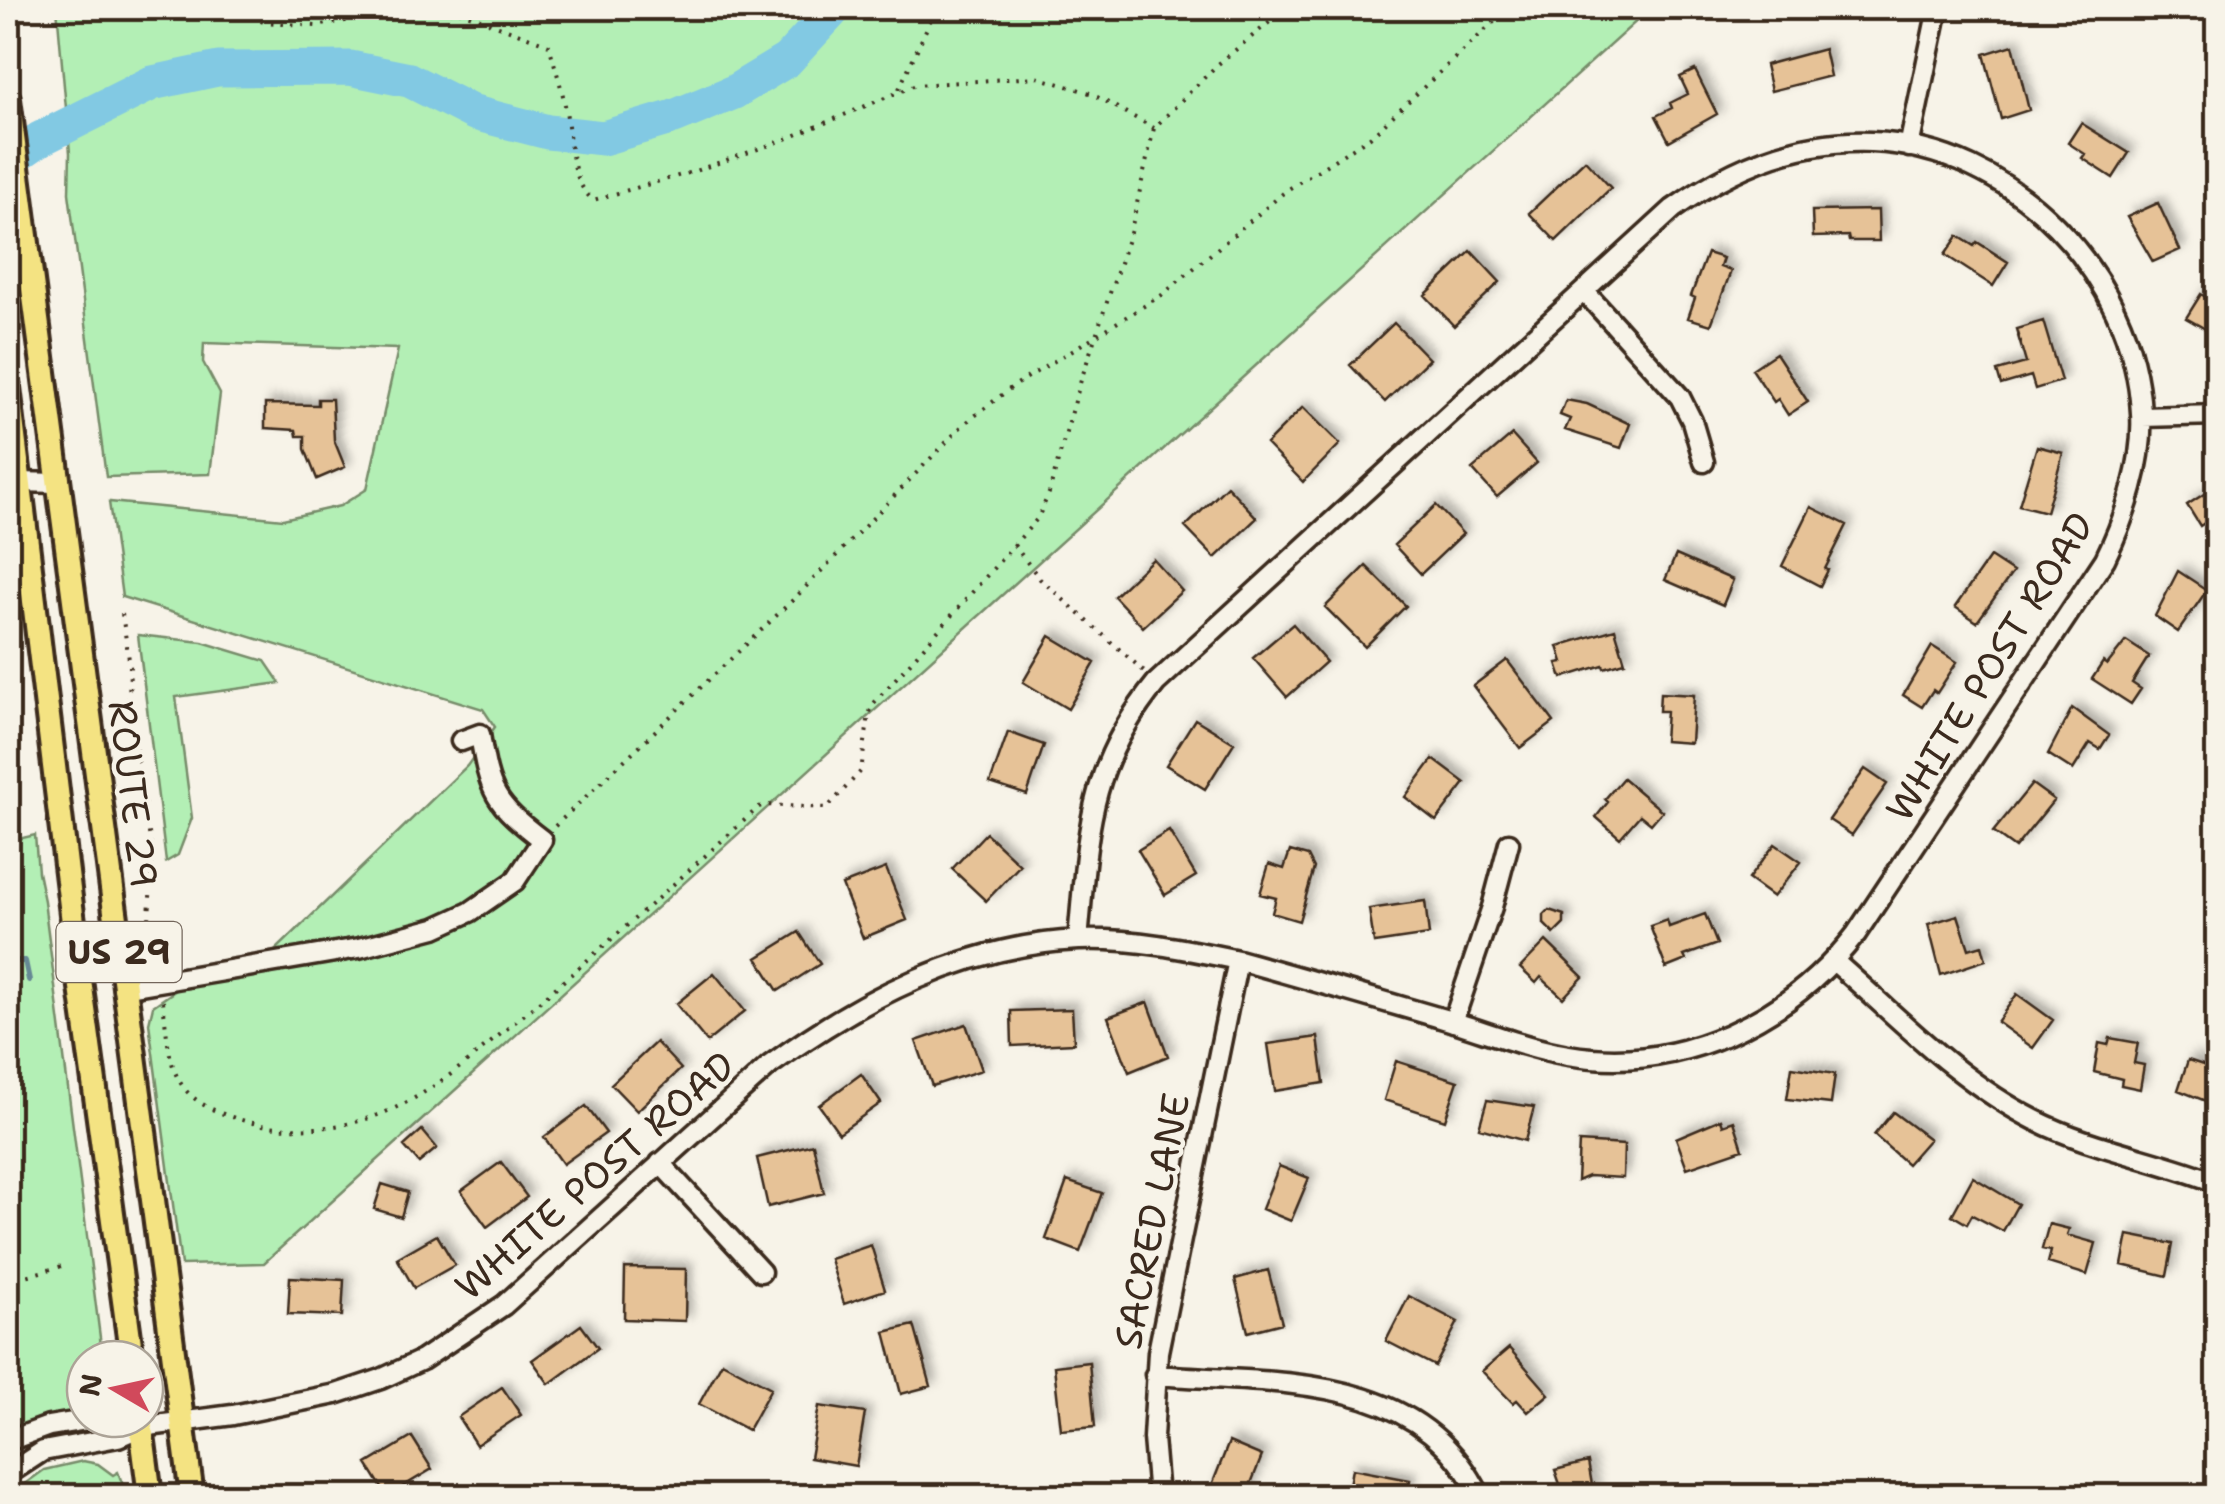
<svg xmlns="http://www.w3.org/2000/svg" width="2225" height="1504" viewBox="0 0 2225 1504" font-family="'Shantell Sans',sans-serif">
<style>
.green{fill:#b3efb5;stroke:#778c6a;stroke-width:2.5}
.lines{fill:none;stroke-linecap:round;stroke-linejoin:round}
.stream{stroke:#668994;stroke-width:6}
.river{stroke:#82c9e3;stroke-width:35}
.building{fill:#e6c297;stroke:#3b2a1e;stroke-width:2.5;filter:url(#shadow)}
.minor-casing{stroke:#3b2a1e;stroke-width:25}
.major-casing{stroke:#3b2a1e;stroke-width:30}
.path{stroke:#3b2a1e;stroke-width:4;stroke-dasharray:2.5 8;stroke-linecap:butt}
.minor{stroke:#f7f3e8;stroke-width:18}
.major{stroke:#f4e382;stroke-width:22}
.labels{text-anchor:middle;stroke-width:9;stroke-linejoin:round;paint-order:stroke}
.shield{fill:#f7f3e8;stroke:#73665b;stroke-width:2.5}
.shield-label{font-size:35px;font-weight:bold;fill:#3b2a1e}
.street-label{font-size:38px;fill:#3b2a1e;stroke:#f7f3e8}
</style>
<defs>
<filter id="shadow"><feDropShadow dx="6" dy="-6" stdDeviation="5" flood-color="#0004"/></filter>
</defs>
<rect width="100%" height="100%" fill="#f7f3e8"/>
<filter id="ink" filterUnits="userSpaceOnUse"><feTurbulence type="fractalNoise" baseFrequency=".01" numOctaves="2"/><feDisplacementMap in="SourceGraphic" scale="20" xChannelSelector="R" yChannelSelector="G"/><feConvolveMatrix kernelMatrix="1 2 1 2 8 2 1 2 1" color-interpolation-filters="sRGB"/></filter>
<g filter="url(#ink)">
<!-- green -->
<path class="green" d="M57 8H1651L264 1263 181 1265 149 1023 153 1006 179 988 251 974 467 766 495 727 483 709 122 597 109 502 283 519 340 506 367 489 398 349 204 343 203 362 220 394 210 474 106 477 69 193 70 153Z
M138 635 202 642 265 661 280 683 176 697 192 818 178 855 166 862Z
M8 830 10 841 35 835 38 872 44 901 102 1353 106 1359H85V1410L32 1422 8 1432V1401L21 1389 11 1374C25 1355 22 1337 8 1319Z
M83 1461 98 1464 113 1475 118 1472 127 1496H8L44 1470Z"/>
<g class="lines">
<!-- stream -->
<path class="stream" d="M8 961H25L29 980"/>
<!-- river -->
<path class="river" d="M8 161 40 139 152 83 218 69 350 68 409 80 474 113 548 132 603 138 674 117 734 92 787 60 835 8"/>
</g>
<!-- building -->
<path class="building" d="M2013 45 2029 110 2001 119 1984 54Z
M1824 49 1830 76 1771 91 1765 65Z
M1695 70 1717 114 1669 141 1656 116 1672 108 1670 103 1688 94 1680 77Z
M2081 123 2129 153 2113 178 2082 158 2085 154 2068 143Z
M1585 160 1611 188 1556 241 1529 213Z
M2158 203 2180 250 2153 262 2127 217Z
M1878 210 1879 241H1849L1848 236 1813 237 1812 211Z
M1958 236 1974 246 1977 242 2008 262 1993 286 1945 255Z
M1471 251 1500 282 1454 326 1425 295Z
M1707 253 1723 258 1720 267 1731 271 1711 325 1688 318 1695 298 1691 296Z
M2201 294 2218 305V336L2186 318Z
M2043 321 2061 381 2035 389 2031 376 2001 385 1997 371 2026 363 2016 329Z
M1394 323 1429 359 1385 402 1350 365Z
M1776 353 1808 402 1788 415 1778 399 1774 402 1752 369Z
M318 399H332L334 440 345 467 317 479 305 449V436H297L296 430 265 428V404L318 405Z
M1566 400 1587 404 1630 424 1621 448 1565 430 1570 419 1560 415Z
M1303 407 1340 444 1303 482 1266 444Z
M1512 435 1537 463 1497 497 1472 469Z
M2037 446 2063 453 2046 512 2019 505Z
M2218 485V514L2200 526 2187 505Z
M1227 486 1257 518 1215 558 1185 527Z
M1436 505 1463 534 1421 574 1394 545Z
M1811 507 1847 525 1825 569 1828 570 1820 586 1782 566Z
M1676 555 1733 580 1723 605 1665 580Z
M1990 557 2013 572 1977 622 1955 607Z
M1153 559 1182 591 1143 627 1114 596Z
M1366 566 1406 606 1365 647 1325 607Z
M2178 571 2207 590 2178 632 2155 616Z
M1293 624 1326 662 1287 697 1253 658Z
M1615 629 1625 662 1604 668 1603 665 1562 678 1557 663 1563 662 1558 646Z
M1050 636 1095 663 1068 709 1023 682Z
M2126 641 2149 656 2132 683 2141 689 2131 704 2092 679 2103 662 2107 665Z
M1932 646 1957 662 1937 693 1933 690 1922 707 1903 695Z
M1507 660 1554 722 1520 748 1473 686Z
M1660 693 1694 695 1691 743 1664 741 1666 711H1659Z
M2072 708 2109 735 2100 749 2090 743 2073 770 2048 754Z
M1195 719 1234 743 1205 789 1166 765Z
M1008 732 1044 745 1027 795 990 783Z
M1433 759 1465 783 1436 821 1405 797Z
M1865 769 1887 784 1852 835 1829 820Z
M1623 778 1662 811 1651 824 1640 815 1620 838 1596 817 1608 802 1605 799Z
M2032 784 2054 800 2015 848 1993 832Z
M1169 831 1196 876 1165 895 1138 850Z
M986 833 1020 865 986 901 952 869Z
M1775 844 1801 862 1773 897 1748 879Z
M1290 851 1308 856 1314 868 1299 921 1272 913 1276 898 1260 894 1269 864 1284 869Z
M886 868 907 920 863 938 842 885Z
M1425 901 1429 935 1374 943 1369 909Z
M1549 910 1564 915V924L1554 934 1544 924V915Z
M1705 914 1717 944 1684 956 1686 960 1666 968 1650 926 1667 920 1669 927Z
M1958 915 1969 949 1982 945 1986 960 1941 975 1928 924Z
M799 932 820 964 778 991 757 958Z
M1546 941 1583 977 1563 998 1541 977 1536 983 1520 968Z
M714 973 745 1011 707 1042 676 1004Z
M2017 994 2053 1020 2033 1048 1997 1022Z
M1148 1002 1168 1056 1129 1072 1108 1017Z
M1072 1009 1074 1043 1012 1046 1011 1011Z
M966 1024 982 1070 932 1086 916 1041Z
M1318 1037 1324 1083 1275 1091 1268 1044Z
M2110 1038 2138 1043 2134 1063 2144 1065 2140 1089 2121 1085 2122 1079 2094 1072 2099 1043 2108 1045Z
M656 1042 681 1069 637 1111 611 1084Z
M2188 1060 2218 1070V1106L2178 1090Z
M1396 1061 1458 1081 1445 1120 1384 1100Z
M1792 1067 1835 1074 1831 1104 1787 1099Z
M861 1074 881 1103 839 1133 819 1105Z
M1487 1100 1534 1107 1525 1141 1479 1128Z
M586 1106 606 1133 563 1164 544 1137Z
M1893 1112 1929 1139 1907 1164 1874 1135Z
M1721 1119 1723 1125 1734 1121 1743 1149 1687 1168 1676 1138Z
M422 1130 437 1148 419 1163 404 1146Z
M1579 1142 1624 1145 1623 1178 1588 1176 1577 1181Z
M813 1144 824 1193 768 1207 757 1158Z
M501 1162 527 1197 487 1227 461 1191Z
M1279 1166 1309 1178 1291 1221 1262 1209Z
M1973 1177 2018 1204 2003 1231 1972 1215 1967 1224 1952 1215Z
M1067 1181 1102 1193 1080 1252 1046 1239Z
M382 1184 408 1192 401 1217 374 1209Z
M2049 1224 2069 1229 2067 1235 2096 1243 2087 1275 2048 1263 2051 1251 2042 1249Z
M437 1235 455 1265 414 1288 397 1258Z
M2128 1235 2173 1244 2167 1276 2122 1265Z
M871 1245 885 1290 844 1304 830 1259Z
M625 1268 686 1269 685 1321 624 1319Z
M1268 1270 1282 1323 1248 1332 1235 1279Z
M290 1277 344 1280 342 1316 288 1314Z
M1409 1296 1458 1322 1435 1366 1386 1341Z
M581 1325 598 1348 549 1384 532 1360Z
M914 1325 931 1386 901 1394 885 1332Z
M1509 1348 1549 1394 1528 1412 1517 1400 1513 1403 1482 1371Z
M722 1362 771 1388 748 1430 699 1404Z
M1089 1362 1095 1427 1061 1430 1054 1366Z
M502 1387 521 1415 476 1445 458 1417Z
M819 1406 865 1413 856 1466 810 1458Z
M412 1437 432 1469 387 1496 367 1464Z
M1229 1442 1262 1456 1246 1496H1228L1210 1490Z
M1588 1462 1594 1496H1564L1555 1470Z
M1352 1469 1410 1480 1406 1496H1347Z"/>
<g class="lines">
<!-- minor casing -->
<g class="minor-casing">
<path id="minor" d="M1909 147 1938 8
M1584 291 1680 397 1692 421 1704 462
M2142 417 2218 415
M19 482 57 483
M1835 962C1898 1017 1959 1082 2035 1120 2092 1149 2158 1159 2218 1183
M123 988 359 948 435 928 470 912 515 881 542 840C495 804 489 793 480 734L461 741
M1453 1022 1492 907 1509 843
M660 1163 761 1272
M8 1343V1361
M1155 1375C1274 1384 1419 1370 1480 1496
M95 1419 141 1427
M8 1441 49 1426 92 1419
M8 1474 43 1451 118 1437 141 1427 233 1415 336 1394 381 1379 422 1360 504 1305 770 1065C861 999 964 945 1079 940 1132 938 1186 949 1238 960 1307 979 1375 999 1444 1019 1485 1031 1526 1048 1568 1055 1680 1074 1788 1021 1856 934L2105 559C2126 516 2144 462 2141 413 2134 273 2012 147 1871 142 1797 139 1732 167 1673 209L1156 683C1086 769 1088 836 1078 940
M1158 1496 1153 1438 1158 1352 1238 960"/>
</g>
<!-- major casing -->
<g class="major-casing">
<path id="major" d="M8 99 192 1496
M8 387 80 980 132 1359
M140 1419 150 1496"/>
</g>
<!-- path -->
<path class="path" d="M232 8 263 22 316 26 387 14 459 11 549 45C554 63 560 82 564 100 571 130 568 180 593 200L692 172 784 140 916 85 1037 77 1090 93 1154 128
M32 9 36 8
M899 89 936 8
M1014 545 1040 579 1145 672
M122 614 130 666 129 701 152 853 147 966
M555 826 796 597 963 425 1012 387 1162 295 1287 190 1370 137 1509 8
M163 1001C171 1074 170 1101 249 1122 287 1132 333 1130 369 1118 430 1099 478 1052 526 1013 605 946 682 877 759 807L766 805 827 808 861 771 869 714 874 703 1038 518 1049 493 1081 380 1131 230 1154 128 1217 65 1287 8
M8 1281 66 1265"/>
<!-- minor -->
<use href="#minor" class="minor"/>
<!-- major -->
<use href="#major" class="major"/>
</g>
</g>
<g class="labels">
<!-- shield labels -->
<rect class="shield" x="56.5" y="922" width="125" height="60" rx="8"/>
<g class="shield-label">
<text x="119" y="964">US 29</text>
</g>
<!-- street labels -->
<g class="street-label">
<text transform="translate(1990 667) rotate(-58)" y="13">WHITE POST ROAD</text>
<text transform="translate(133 794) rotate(83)" y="13">ROUTE 29</text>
<text transform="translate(595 1176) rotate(-41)" y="13">WHITE POST ROAD</text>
<text transform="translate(1152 1221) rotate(-79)" y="13">SACRED LANE</text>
</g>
</g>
<!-- margin -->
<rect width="2225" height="1504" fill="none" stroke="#f7f3e8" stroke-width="40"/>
<rect x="20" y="20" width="2185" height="1464" fill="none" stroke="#3b2a1e" stroke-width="4" filter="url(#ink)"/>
<!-- north arrow -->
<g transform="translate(115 1389) rotate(279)"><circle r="48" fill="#f7f3e8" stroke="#aca397" stroke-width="2.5"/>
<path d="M0-8L18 38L0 25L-18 38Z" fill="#d1495b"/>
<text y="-15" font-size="28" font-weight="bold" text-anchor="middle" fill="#3b2a1e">N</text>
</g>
</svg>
